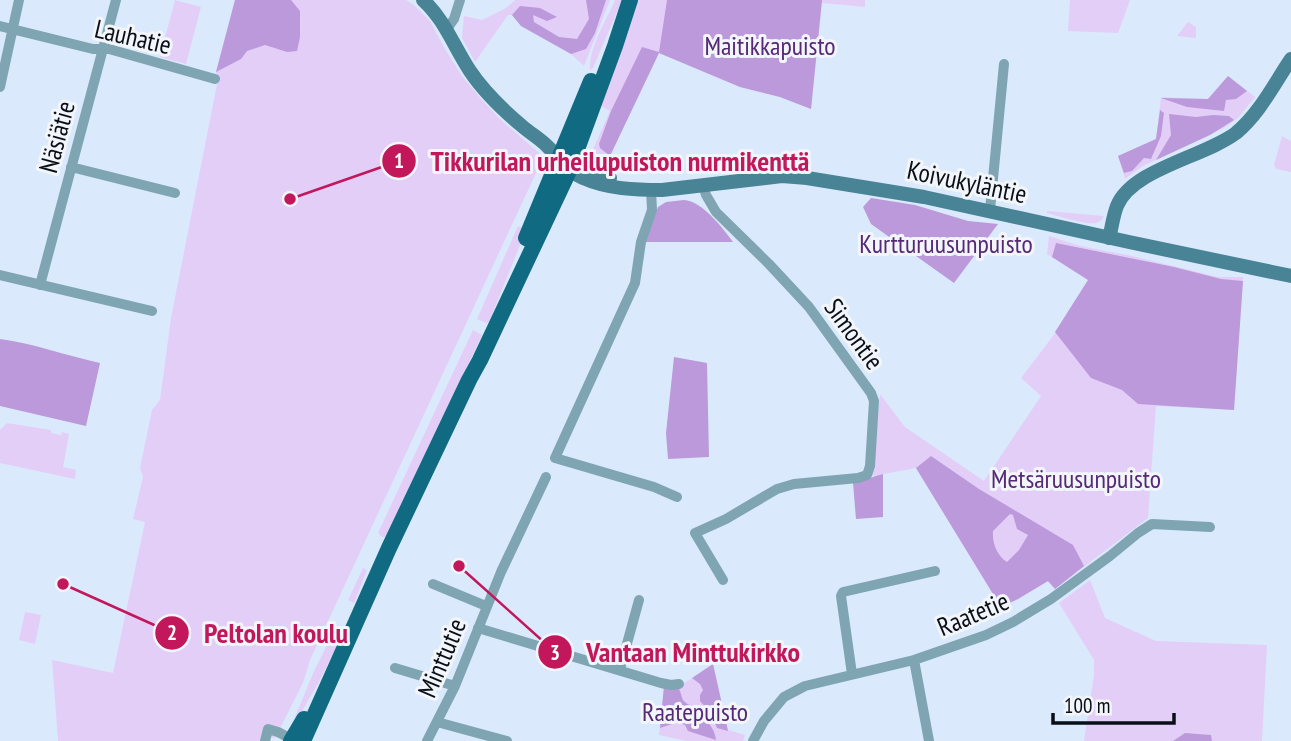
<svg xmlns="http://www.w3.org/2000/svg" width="1291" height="741" viewBox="0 0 1291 741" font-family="'PT Sans Narrow',sans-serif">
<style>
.green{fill:#e3cef8}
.forest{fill:#bb99db;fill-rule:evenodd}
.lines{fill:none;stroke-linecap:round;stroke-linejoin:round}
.street{stroke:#7fa5b2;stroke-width:10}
.secondary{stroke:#488396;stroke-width:14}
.primary{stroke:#106b82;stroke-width:16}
.labels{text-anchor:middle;stroke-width:6;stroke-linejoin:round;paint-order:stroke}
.street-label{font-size:26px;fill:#090f16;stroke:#f2f6fa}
.park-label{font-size:26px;fill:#562977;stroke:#f2f6fa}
.leader{fill:none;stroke:#c2185b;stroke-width:2.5}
.callout-dot{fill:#c2185b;stroke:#f2f6fa;stroke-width:2.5}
.mark-label{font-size:21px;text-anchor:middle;font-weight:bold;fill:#fff}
.callout-label{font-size:28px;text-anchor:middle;font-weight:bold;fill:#c2185b;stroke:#f2f6fa;stroke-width:6;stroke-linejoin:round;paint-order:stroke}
</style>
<rect width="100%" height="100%" fill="#daeafc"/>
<!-- green -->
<path class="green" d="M175 0 201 7 186 64 160 57Z
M235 0H406L414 5 430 21 445 49 462 76 483 101 500 119 539 153 540 160 536 173 310 660 303 683 275 738 262 735 260 741H58L52 660 113 673 145 522 133 519 143 477 140 468 152 410 160 400 171 318 218 79 216 72Z
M515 0H610L584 66 571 54 521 26 512 15H508L475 62 462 38 464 16 482 20 506 8Z
M615 0H622L593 68 590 70C589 47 606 21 615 0Z
M638 0H865V7L822 3 811 109 780 97 740 87 659 53 605 166 593 161 591 154 610 111 601 106Z
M1070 0H1130L1118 33 1068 31Z
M1188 22 1196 27V38L1177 36Z
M1228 76 1255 97 1239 117 1224 128 1143 166 1125 179 1118 156 1156 139 1161 97 1208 99Z
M1282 136 1291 141V172L1276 169 1274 165Z
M1047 211 1104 216C1101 220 1101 222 1095 223 1086 225 1058 216 1047 213Z
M518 226 526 230 489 322 486 323 477 319Z
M1049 236 1080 246 1128 255 1218 277H1243L1234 410 1156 406 1148 518 1055 589 1048 581 1018 599 1001 607 916 468 872 476 880 394 905 427 984 481 1041 396 1021 378 1056 332 1088 280 1047 254Z
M473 330 482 335 467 367 465 377 389 536 382 537 378 533Z
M7 423 51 430V433L61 435 62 432 69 434 63 467 76 470 75 479 0 463V430Z
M363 568 367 570 354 603 348 600Z
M1090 580 1105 618 1156 641 1267 645 1262 741H1084L1094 675V660L1059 603Z
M25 612 41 615 35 644 19 640Z
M337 625 344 628V632L319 682 298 718 295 717 314 671Z
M713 664 728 730 745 735 743 741H686L659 735 664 686 674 689H679L683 684Z"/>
<!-- forest -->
<path class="forest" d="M235 0H291L300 11V37L297 51 287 52 265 45 247 51 241 59 216 72Z
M586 0H606L595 33 586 49 571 54 521 26 512 15 520 6 540 8 557 17 547 21 533 15 534 22 559 37 577 39 589 19Z
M667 0H822L811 109 780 97 740 87 659 53 610 156 600 148 599 144 611 111 642 47 659 52Z
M1228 76 1247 91 1236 99 1226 100 1224 111 1187 107 1161 98 1208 99Z
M1160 110 1164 113 1161 136 1151 159 1144 158 1132 171 1124 173 1118 156 1156 139Z
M1169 114 1196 117 1213 115 1229 116 1234 120 1210 135 1156 160 1171 135Z
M871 198 915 205 968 221 998 224 954 283 871 224 863 207Z
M684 200C702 201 723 228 733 242H646L658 207 666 202Z
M1056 243 1174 267 1221 279 1243 281 1234 410 1138 404 1122 390 1091 378 1055 332 1088 280 1052 257Z
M0 339C33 343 67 356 100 363L86 426 0 406Z
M674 357 707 363 709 457 668 459 666 433Z
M931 456 979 489 1073 545 1084 566 1055 589 1048 581 1018 599 1001 607 916 468ZM1010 514 1013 515 1017 529 1028 535 1019 550 1007 562C997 556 992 543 993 531Z
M883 474V517L856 519 853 483C863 482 873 476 883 474Z
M713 664 728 731 717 728 710 712 700 701V695L703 690 700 684 692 678Z
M664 686 674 689H679C681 692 681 696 683 700 686 704 689 704 693 707 702 716 715 726 716 740L688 731 685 725 678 722 660 728Z
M1185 733 1211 735 1212 741H1173Z"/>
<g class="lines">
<!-- street -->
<path class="street" d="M0 26 93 49H109L215 79
M447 29 454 19 460 0
M0 87 19 0
M71 167 175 193
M703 185 706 195 716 212 769 264 809 307 871 393 874 401 870 466 867 475 858 478 794 484 777 489 726 519 695 533 723 580
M651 190 652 210 641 242 635 283 555 458 654 487 677 497
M990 210 1004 64
M0 275 152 311
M40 285 116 0
M433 584 486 606
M478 628 661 683 671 685 679 684
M914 660 929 741
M395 668 455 686
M620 669 639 600
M852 674 841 596 843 592 935 571
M437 722 507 741
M265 741 268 729 278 732 295 741
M427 741 455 686 501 572 546 477
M753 741 764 721 784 697 805 686 914 660 986 635 1013 622 1051 599 1110 556 1138 533 1152 524 1210 527"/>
<!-- secondary -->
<path class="secondary" d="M423 0C445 20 454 47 470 71 484 92 503 110 522 126 530 133 540 139 547 146 561 159 564 170 583 178 607 189 636 190 662 190L782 176 807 178 924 197 1129 242 1291 276
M564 160 572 162 610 178
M1109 238C1112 227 1113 216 1117 206 1132 169 1204 157 1236 133 1260 113 1274 84 1291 59"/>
<!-- primary -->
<path class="primary" d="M526 238 591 81
M291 741 304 719
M303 741 389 548 469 380 480 360 569 171 615 46 630 0"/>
</g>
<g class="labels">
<!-- street labels -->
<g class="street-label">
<text transform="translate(133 37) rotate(13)" y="9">Lauhatie</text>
<text transform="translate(57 137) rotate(-75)" y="9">Näsiätie</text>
<text transform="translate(967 182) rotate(12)" y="9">Koivukyläntie</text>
<text transform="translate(854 334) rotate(54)" y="9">Simontie</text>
<text transform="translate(973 614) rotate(-23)" y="9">Raatetie</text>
<text transform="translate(442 658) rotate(-67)" y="9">Minttutie</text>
</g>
<!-- park labels -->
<g class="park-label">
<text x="770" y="55">Maitikkapuisto</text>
<text x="946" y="253">Kurtturuusunpuisto</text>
<text x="1076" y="488">Metsäruusunpuisto</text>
<text x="695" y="721">Raatepuisto</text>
</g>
</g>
<!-- callouts -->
<path class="leader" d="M290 199L399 161M63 584L172 633M459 566L555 652"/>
<g class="callout-dot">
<circle cx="290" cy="199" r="7"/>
<circle cx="63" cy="584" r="7"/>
<circle cx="459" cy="566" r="7"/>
<circle cx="399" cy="161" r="18"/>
<circle cx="172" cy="633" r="18"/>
<circle cx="555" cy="652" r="18"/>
</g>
<g class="mark-label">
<text x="399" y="168">1</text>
<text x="172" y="640">2</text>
<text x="555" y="660">3</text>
</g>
<g class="callout-label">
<text x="620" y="171">Tikkurilan urheilupuiston nurmikenttä</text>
<text x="276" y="643">Peltolan koulu</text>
<text x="693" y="662">Vantaan Minttukirkko</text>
</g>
<!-- scale -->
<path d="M1053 713v10h121v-10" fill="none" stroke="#090f16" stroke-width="3.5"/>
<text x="1064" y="713" font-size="21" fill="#090f16" stroke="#f2f6fa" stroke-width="5" paint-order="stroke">100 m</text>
</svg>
